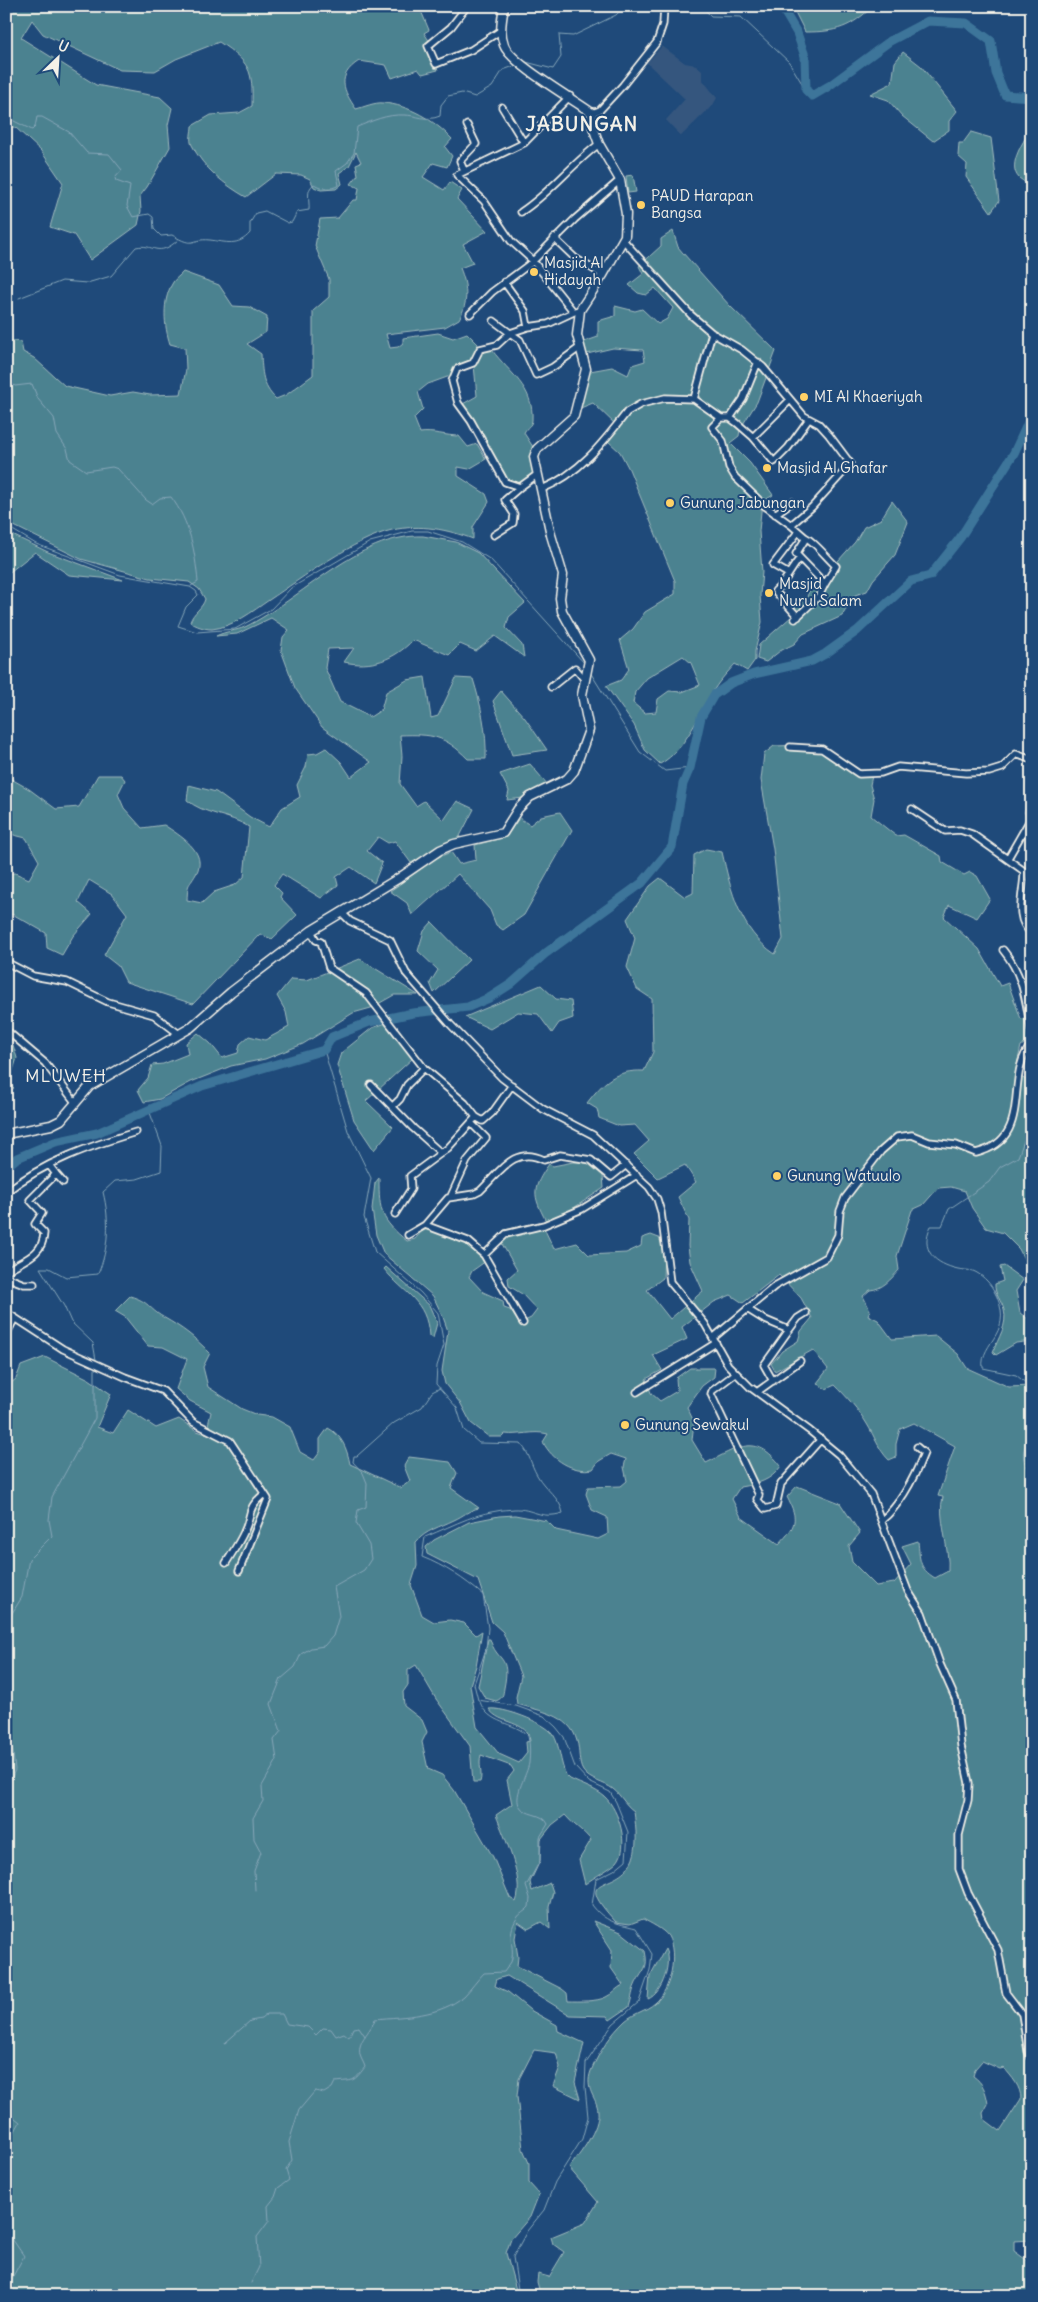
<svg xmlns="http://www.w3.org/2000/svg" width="1038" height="2302" viewBox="0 0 1038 2302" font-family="Delius,sans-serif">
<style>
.built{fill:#35567e}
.green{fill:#4c8290;stroke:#a0babc;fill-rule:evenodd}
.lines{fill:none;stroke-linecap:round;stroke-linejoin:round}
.stream{stroke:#87a7b9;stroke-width:1}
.river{stroke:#3e759a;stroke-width:9}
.street-casing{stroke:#f4f1e8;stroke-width:9}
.secondary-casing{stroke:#f4f1e8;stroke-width:11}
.street{stroke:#1f4a7a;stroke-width:5.5}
.secondary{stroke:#1f4a7a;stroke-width:8}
.poi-dot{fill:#ffd166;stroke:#1f4a7a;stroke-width:2}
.labels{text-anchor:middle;stroke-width:4;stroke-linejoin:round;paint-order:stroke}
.poi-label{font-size:15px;fill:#f4f1e8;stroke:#1f4a7a;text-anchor:start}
.quarter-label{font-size:18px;letter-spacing:1px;fill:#f4f1e8;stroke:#1f4a7a}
.district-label{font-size:20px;font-weight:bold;letter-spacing:1px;fill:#f4f1e8;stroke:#1f4a7a}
</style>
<rect width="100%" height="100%" fill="#1f4a7a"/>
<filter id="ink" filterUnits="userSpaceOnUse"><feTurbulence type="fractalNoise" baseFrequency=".02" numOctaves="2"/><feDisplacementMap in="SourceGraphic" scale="10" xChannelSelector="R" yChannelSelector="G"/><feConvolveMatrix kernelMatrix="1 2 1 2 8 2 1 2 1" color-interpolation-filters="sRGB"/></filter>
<g filter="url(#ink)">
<!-- built -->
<path class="built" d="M662 46 685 63 696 65 702 70V79L717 98 713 105 681 136 666 120 685 99 647 63Z"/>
<!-- green -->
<path class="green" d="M6 6H419L429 30 424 33 430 42 425 46 438 70 422 74 418 69 392 78 386 65 359 61C336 76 343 90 356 109 364 107 375 102 383 103 409 105 434 120 452 139L445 147 452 156 447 167 433 163 423 177 444 190 450 182 462 190 457 199 487 231 463 244 473 263 460 268C467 285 469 302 459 319L445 327 386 334 390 348 398 347 403 343V338L438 333 453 338 467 333 478 344 471 361 458 366 450 376 428 384 418 392 423 409 414 418 420 433C433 431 446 436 459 436L468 447 477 444 486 459 469 469 458 467V476L486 494 489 502 473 527V539C446 529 421 524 392 530 354 539 302 578 269 600 253 611 233 627 212 629 204 629 196 626 190 622 193 612 203 608 205 599L199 589 189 582 150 578 81 559 6 522V340L21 342 23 352 34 358 65 386 110 396 133 392 150 395 181 394 186 369 185 348 170 344C164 326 162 301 172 284 174 279 180 276 183 272L219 285 233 306 249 307 267 317 266 332 247 344 261 354C262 372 262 386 276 399L286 395 313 375V311L329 297V279L315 246 320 219 338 218 353 200H357L359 188 351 184 358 175 356 164 361 162 356 152 349 166 339 173 342 184 336 189 321 190 314 187 310 179 301 175 276 174 246 197C225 185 203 168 192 145 189 140 192 131 192 126L211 115 239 113 252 106C253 69 250 63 219 42L176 59 155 71 120 70 43 34 32 20 21 38 96 85 160 97 172 108 168 125 170 147 147 187 140 196 141 211 138 225 90 260 74 235 50 227 63 183 41 151 15 127 6 128Z
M792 6H873C850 28 837 32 805 32Z
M903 52 921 66 957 111 949 121V130L933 141 902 116 888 100 870 94 892 83 895 62Z
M1032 127V188C1028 184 1023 181 1019 178 1006 164 1025 140 1032 127Z
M971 132 991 138 999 201 991 212 966 177 967 164 958 156 959 143H963Z
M633 175 636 192 628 193 626 176Z
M673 231 678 247 683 253 730 306 776 351 757 402 740 429 739 436 730 443 750 463 773 495 762 502 759 531 762 572 760 595 762 622 755 651V660L747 671 735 664C728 672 720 680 715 688 699 713 687 749 660 764L645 750 634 725 606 686 621 680 629 669 620 640 633 629 645 612 675 594V581L629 469 620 452 608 441 618 427 593 403 578 409 590 371 612 367 628 375 632 365 645 361 643 350 613 348 587 354 581 343 598 337V321L615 316V306L635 311 642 309 658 324 667 319 673 308 655 288 646 295 638 293 629 285 643 274 639 266 661 246V239ZM683 656 691 663 700 685 682 692 669 691 658 699 656 712 645 713 633 703 635 692 647 678Z
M481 350H492C510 374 534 387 532 420 532 426 526 427 524 433L533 447 531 456 535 473 518 485 507 481 461 405 477 396 474 365Z
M892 501 908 522 895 555 873 580 867 591 855 595 842 616 803 634 794 644 780 651 766 662 757 659 759 645 792 616 794 608 807 597 809 591 827 582 839 570 838 561 855 542 864 527 881 519Z
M6 532 48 552 123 580 69 575 35 552 6 575Z
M423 536 456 542 478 553 525 603 509 617 506 628 522 645 524 657 495 636 476 651 460 644 449 655 413 640C394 660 371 668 344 662L354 648 328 649 325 668 340 702 370 717 381 710 386 692 407 680 425 677 431 718 438 716 456 678 473 679C481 705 487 731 486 759H468C444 735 432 734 400 735L402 756 400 784 416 806 424 801 444 820 457 801 474 809 459 838 411 863 395 841 388 843 378 837 367 851 382 863 374 883 351 867 336 877 338 885 321 898 282 874 274 885 282 893 280 897 297 915 272 939 260 934 193 1004 126 982 118 966 104 955 127 914 112 894 89 880 78 902 92 914 73 936 62 955 47 948 46 933 14 915 6 913V874L15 873 29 879 39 861 26 838 6 833V776L29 789 56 809 79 807 98 775H121L125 780 118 794 124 808 142 828 164 825C179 835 209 852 196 874 188 888 188 881 187 900L202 903 214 892 235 885 244 877 249 827C229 814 204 815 187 800L189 785 216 792 250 817 269 827 282 808 300 797 297 785 306 767 308 754 317 753 326 748 341 762 351 777 371 762 322 727 295 688 281 650 283 637 289 630 271 618 237 634 216 636C226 631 236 631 245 627 302 599 358 534 423 536Z
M501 691 525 718 547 750 512 755 493 701Z
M804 745 822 746 860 770 873 771 870 785 874 799 871 816 896 836 904 835 941 856 942 862 964 875 970 872 977 876 990 899 977 918 949 905 944 917 979 949 1000 986 1008 983 1021 1019 1032 1016V1039L1021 1046 1015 1074 1032 1083V1275L1019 1249 1003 1233 986 1228 972 1208 965 1191 951 1187 938 1188 923 1205 912 1210 897 1256 899 1270C891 1279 883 1289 870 1290L863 1296 870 1310 868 1315 878 1320 892 1339 936 1336 958 1354 967 1368 1009 1387 1032 1386V2240L1014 2241V2251L1032 2264V2296H541L537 2282 538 2274 549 2277 564 2252 553 2244 551 2237 585 2223 598 2202 569 2168C580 2154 600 2129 598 2111 597 2097 584 2090 591 2071 599 2052 611 2034 625 2021 634 2013 646 2011 655 2003 671 1990 678 1954 668 1936 663 1929 650 1923 643 1919L630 1924 616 1922C571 1874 613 1892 630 1865 639 1850 636 1828 634 1811 625 1805 621 1795 613 1789 604 1782 590 1781 583 1771 578 1763 580 1750 577 1741 570 1714 539 1711 517 1704L516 1697 521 1676 503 1632 492 1622 478 1580 427 1554 426 1547 434 1540 469 1522 499 1516 515 1515 547 1521 556 1530 598 1539 608 1534 607 1517 592 1510 586 1494 588 1487 621 1486 627 1481 624 1467 626 1459 611 1454 599 1461 593 1469C573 1473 552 1460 543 1442L548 1434C533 1430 520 1436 505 1434L502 1437H489L471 1423 461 1404 445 1384 442 1371 448 1331 443 1317 433 1296 384 1254 376 1235 372 1209 375 1183 379 1178C379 1212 381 1220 407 1241L415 1239 428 1224 457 1235 486 1250V1261L472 1271 469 1277 483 1292 503 1301 504 1308 510 1310 520 1323 531 1318 537 1310 522 1294 509 1286 508 1278 517 1270 498 1237 504 1230 541 1222 554 1249 577 1243 589 1255 626 1253 641 1246 642 1238 651 1235 659 1238 664 1250 663 1278 647 1290 670 1319 703 1291 690 1262 688 1246 689 1220 678 1197 696 1182 685 1165 658 1178 634 1154 649 1141 635 1125 619 1126 599 1118 597 1109 587 1103C604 1081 615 1070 644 1071L653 1052 652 999 637 989 627 967 635 938 627 919 650 886 660 878 685 897 693 893 694 855 706 849 722 852C731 891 740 931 775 954L783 939 773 849 761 780 764 754 774 746ZM779 1275 801 1298 812 1318 801 1331 798 1341 782 1351 771 1364 775 1371 813 1350 828 1369 817 1383 826 1389 835 1385C847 1397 858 1409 867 1424 875 1437 878 1449 889 1460L896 1457V1444L900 1429 914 1423 955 1446 938 1496 943 1497C937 1515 950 1548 948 1571L935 1578C918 1568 920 1559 918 1541L902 1546 911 1564 894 1583 876 1586 852 1562 849 1546 860 1533 840 1503 797 1486 787 1497C799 1520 796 1526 779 1544L741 1517 732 1499 740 1487C757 1484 771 1481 781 1466 755 1432 738 1448 706 1463L692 1440 694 1422 687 1407 702 1386 714 1377 715 1368H690L676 1378 677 1391 660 1401 651 1393 646 1379 662 1370 653 1355 687 1339 682 1327 714 1302 731 1295 743 1303ZM982 2061 1000 2069 1004 2068C1012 2077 1021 2087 1021 2099L1000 2131 984 2119 983 2113 988 2104C986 2091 983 2083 973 2076L975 2069Z
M530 764 548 785 523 798 507 800 509 791 500 774Z
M560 812 572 830 524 915 503 930 496 925 490 910 458 874 412 915 407 903 390 891 436 858 451 852 459 864 476 860 475 845 506 837 519 818 530 825 541 816Z
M432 922 469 960 434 993 430 983 438 970 418 951 424 931Z
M360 959 418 995H394L371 1008 353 1013 303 1044 265 1059 231 1066 191 1082 160 1099 144 1102 138 1090 148 1078 152 1065 163 1064 188 1054 186 1043 198 1033 210 1043 222 1058 238 1053 240 1044 249 1036 265 1040 289 1027 286 1012 277 996 291 979 307 980Z
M541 985 556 999 571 1001 573 1018 559 1023 552 1033 538 1014 518 1012 490 1029 465 1017Z
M386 1023 413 1058 366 1101 393 1127 374 1150 354 1120 337 1065 341 1053 372 1028Z
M6 1042 13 1045 17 1058 9 1083 14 1088 6 1092Z
M573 1162H586L603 1176 604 1188 566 1213 546 1221C532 1194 532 1189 549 1164L553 1166Z
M1004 1266 1023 1280 1016 1291 1020 1313 1032 1322V1341L1016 1343 996 1355 993 1352C998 1338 1008 1325 1004 1310 1002 1301 994 1294 995 1284L1003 1281 1000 1267Z
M386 1267 429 1305 437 1323 433 1338 429 1336C427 1300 404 1294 384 1269Z
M130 1296C150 1302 148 1308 163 1317 184 1329 193 1336 210 1353L203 1367 208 1387 242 1409 257 1415 272 1417 290 1427 300 1452 314 1460 320 1452V1439L328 1428C342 1435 347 1449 350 1464L401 1488 410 1481 404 1466 409 1457 450 1462 457 1473 451 1488 479 1508C469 1510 463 1516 454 1520 440 1527 426 1530 416 1542L417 1566 411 1585 422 1615 434 1622 450 1620 464 1623 476 1635 482 1631 476 1666 470 1685 477 1727 499 1754 519 1763 527 1753 526 1742 530 1741C528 1720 499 1725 489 1709 503 1707 544 1722 553 1734 560 1745 560 1763 566 1775L570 1779C582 1785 596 1789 605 1797 619 1810 630 1847 617 1862 610 1869 594 1877 585 1884L579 1860 591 1840C583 1830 573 1825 565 1815L552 1825 541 1839 540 1861 530 1882 532 1891 550 1883 553 1892 549 1907 550 1929 541 1922 528 1929 518 1922 515 1938 518 1957 517 1966 562 1989 567 1993 568 2001C579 2001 597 2002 606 1997 613 1994 616 1988 623 1985L611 1968 612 1950 593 1921 621 1932 645 1951C649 1969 643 1969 636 1983 632 1990 632 1999 629 2007L610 2020 607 2016 570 2015 507 1976 497 1979 495 1986 508 1992 530 2010 557 2025 558 2031 584 2043 575 2082 580 2099 553 2086 560 2067 556 2053 534 2050 519 2079 517 2096 523 2149 529 2163V2183L539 2194 530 2217 511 2239 506 2253 516 2290 515 2296H6V1387L16 1379 21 1366 45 1357 89 1379 111 1394 97 1427 113 1433 128 1410 156 1428 179 1419 197 1431 206 1434 211 1412 190 1401 176 1389 187 1359 163 1347 148 1346 125 1317 115 1311ZM416 1665 436 1699 470 1746 473 1782H480C483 1773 478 1765 481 1755L511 1766 514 1771 507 1780 512 1804 496 1815C504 1837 525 1879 516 1902L510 1898 493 1857 454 1790 442 1775 428 1769 422 1742 427 1732 422 1720 404 1706 403 1692 408 1685V1670Z
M488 1639H490C497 1663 511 1654 504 1688 503 1695 503 1698 496 1701L485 1698 478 1686Z
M665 1949C672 1962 663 1993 648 1999L650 1976Z"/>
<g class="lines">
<!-- stream -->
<path class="stream" d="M701 6 711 16 741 17 789 62 806 90
M526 62 553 69 561 57 559 35 573 36 616 15 625 6
M6 117 32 130 35 127 37 117H42L69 132 87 153 109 154 122 170 115 178 116 181 130 186 127 206 133 217 149 214 153 217 154 229 161 236 172 235C196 249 190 238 210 240 226 242 238 247 250 233V223L256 213 265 211 288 223 292 222 297 212 309 210C310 201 305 190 314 184 322 189 331 190 339 185L336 171 347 163 354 153 357 127C372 121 387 114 404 115 417 115 426 122 440 116L441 105 448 96 462 93 475 97 492 87 503 70 517 65
M19 298 62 281 87 283 111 276 136 247C154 243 157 259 178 240
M6 379 15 386 32 384 38 399 54 418 57 434 67 449 70 460 86 471 112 467 118 469 146 500 152 504 160 498 171 497C190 522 195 551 198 582L191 586
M6 526 36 544 120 575 190 587 196 591 198 595 186 607 178 626 197 632 235 629 271 609 291 588 370 542 412 531H428L462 542 491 560 585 664
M590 672 640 752 665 771 690 768
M324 1050 348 1131 371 1178 364 1217 375 1252 421 1293 438 1313 444 1345 437 1366 436 1384 457 1408 464 1430 479 1443 521 1444C531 1456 530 1463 537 1475 545 1490 560 1497 563 1513 540 1520 533 1508 514 1509 477 1511 457 1524 425 1537L422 1557C445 1566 464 1579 483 1595L488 1628 486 1649 474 1684 478 1700 516 1706 544 1716 556 1727 564 1737 575 1767 589 1782 610 1792 616 1802 628 1832 626 1860 614 1870 596 1879 592 1905C605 1922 616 1923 636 1928L652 1954 650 1970 639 2002 613 2024 586 2063 585 2087 588 2117 582 2139 555 2182 544 2210 527 2231 513 2257 519 2296
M1032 1129 1026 1135 1018 1157 1000 1167 989 1182 949 1209 942 1226H931C919 1250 935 1264 958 1269 963 1270 969 1270 973 1271 981 1274 989 1282 993 1289 1018 1333 979 1341 983 1368L1016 1375 1032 1388
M96 1360 93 1343 71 1322 64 1306 40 1268H49L66 1277 98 1274C109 1248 110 1220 103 1192L115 1181 137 1179 161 1171 162 1146 149 1110
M1032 1436C1021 1447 1020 1462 1032 1473
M1032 1506 1028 1515 1032 1520
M6 1623 22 1597 29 1559 52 1536 49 1520 52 1497 95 1418V1368
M6 1725 10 1729 15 1770 6 1791
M255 1890 254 1871 261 1852 254 1839 253 1818 263 1801 262 1786 277 1760 274 1740 281 1731 271 1704 281 1679 295 1667 301 1654 311 1648 324 1646 333 1636 339 1616 334 1587 364 1570 371 1559 369 1545 356 1523 358 1510 366 1507 367 1483 363 1473 353 1462 354 1456H357L394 1423 422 1407 432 1392 440 1388
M225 2043 250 2021 261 2019 267 2014H282L287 2024 308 2027 316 2035 323 2028 331 2029 336 2036 344 2033 349 2037 353 2028 359 2027 365 2036
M6 2111 20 2122 14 2133 6 2137
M6 2230 24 2256 6 2289
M251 2283 259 2267 257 2237 269 2221 268 2206 275 2197 278 2188 289 2180 286 2170 292 2160 289 2142 299 2110 315 2091 324 2093 332 2088 335 2082C354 2080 353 2083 365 2067 364 2063 361 2059 360 2055 357 2040 371 2032 375 2019 405 2016 439 2017 464 1996 471 1989 477 1980 484 1973L504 1972 511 1962C516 1946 505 1937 517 1918 520 1913 525 1912 529 1907L530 1898 526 1886 540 1861V1837L548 1824C543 1812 525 1817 519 1805 514 1794 527 1775 529 1763 530 1754 530 1744 528 1736 514 1721 488 1725 480 1702"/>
<!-- river -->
<path class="river" d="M781 6 797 33 805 56 806 90 812 96 829 86 890 41 928 21 966 23 991 41 996 73 1005 95 1032 97
M6 1167 17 1158 55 1142 97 1133 202 1086 324 1050 332 1037 369 1022 413 1013 468 1007 489 998 511 984 546 953 642 883 672 847 683 784 690 768 701 717 714 695 731 683 754 674 812 661 825 654 857 631 911 581 930 576 960 538 1014 453 1032 414"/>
<!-- street casing -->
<g class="street-casing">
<path id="street" d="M467 6 451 27 428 46 436 64 471 50 500 31
M570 96 524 143 457 175 484 201 511 241 533 261 573 311
M502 107 524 143
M592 113 600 110 623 85 657 42 663 24 664 6
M464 170 460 161 476 144 467 125
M521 212C550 193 571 165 599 144
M554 238 575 258 603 275
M624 241 691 315 712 333 742 350 763 367 804 416 819 424 829 435 850 463 849 466 812 507 791 525 806 538 796 554 825 584 819 596 795 619
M470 314 492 292 531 263 575 219 620 180
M494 321 510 333 528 327 525 311 504 282
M528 327 548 324 576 311
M694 399 712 333
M721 418 712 427 723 441 729 467 735 477 765 506 791 525
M730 418 743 399 758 362
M753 437 790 400
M538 474 520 487 505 482 471 421 458 403 452 381 457 369 473 363 480 349 497 345 510 333 520 340 536 375 553 367 579 348
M542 489C579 474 603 443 627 412L641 404 665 398 694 399 721 418H730L737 423 753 437 774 462 788 448 809 419
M775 514 792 502
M494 535 513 523 514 514 505 500 520 487
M805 537C814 541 827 558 836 566L825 584
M787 573 773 565 798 532
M798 617 775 591C786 582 790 570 800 558
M551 687 575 668 584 679
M790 747 822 749 859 774 881 773 898 767 966 773 989 772 1002 768 1016 754 1032 760
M912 809 945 831 960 830 972 834 1024 871C1025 889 1012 920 1032 933
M1008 858 1031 818 1029 812 1032 805
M341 912 350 921 390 940 406 973 450 1024 502 1078 543 1109 593 1135 649 1187 657 1199 661 1212 670 1282 705 1324 728 1365 750 1387 810 1431 839 1455 871 1494 908 1591 922 1613 940 1664 956 1700 961 1746 969 1783 968 1800 959 1835V1869L968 1893 998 1950 1006 1993 1022 2014 1028 2051 1032 2061
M311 931 316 940 321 942 329 968 366 993 424 1068 465 1103 476 1117
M1003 950C1025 977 1025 1001 1032 1034
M6 962 33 976 67 982 108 1002 154 1015 179 1034
M6 1030 45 1063 75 1102
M371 1085 413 1128 441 1153
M392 1107 400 1099 407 1085 424 1068
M56 1174 63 1182
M6 1192C44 1162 90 1146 136 1132
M451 1196 467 1161 486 1138 471 1123
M395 1214 411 1189 410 1176 448 1148 476 1117 483 1121 492 1113 512 1085
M425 1225 448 1198 474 1194 480 1191C500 1172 514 1145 544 1160L560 1155 591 1160 611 1177 626 1165
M408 1235 425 1225 468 1241 484 1255 523 1323
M484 1255 506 1234 544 1225 582 1209 637 1175
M6 1271C22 1260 43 1256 44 1233L35 1224 42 1213 30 1200 56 1174 49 1165
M6 1277 24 1284H34
M747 1309 763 1319 789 1330 798 1318 806 1313
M6 1312 63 1349 125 1377 163 1391 193 1422 230 1441 268 1499 239 1571
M6 1335 15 1318
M713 1338 775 1286 827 1257 838 1235 840 1211 845 1198 881 1151 897 1137 912 1135 929 1142 956 1145 976 1153C1036 1139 1002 1076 1032 1044
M736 1373 712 1391 711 1394 759 1495 757 1499 765 1509 776 1506 781 1484 821 1439
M773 1381 764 1365 789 1330
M637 1392 716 1343
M757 1392 800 1361
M882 1520C901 1504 915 1476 924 1453L917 1447
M226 1563C232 1553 239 1543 244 1532 253 1514 245 1510 264 1494"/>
</g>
<!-- secondary casing -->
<g class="secondary-casing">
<path id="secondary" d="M6 1134 51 1125 61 1120 90 1086 190 1028 231 992 311 931 399 878 440 850 454 844 503 833 518 809 530 797 567 779 574 771 589 730 582 695 589 660 562 611 560 598 563 575 551 535 534 457 537 449 574 416 586 369 577 335 580 310 603 275 625 236 626 214 620 180 599 144 592 124V113C573 99 510 63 504 45 499 31 502 20 504 6"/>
</g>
<!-- street -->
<use href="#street" class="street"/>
<!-- secondary -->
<use href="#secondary" class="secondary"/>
</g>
</g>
<!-- markers -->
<g class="poi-dot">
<circle cx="641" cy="205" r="5"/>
<circle cx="534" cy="272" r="5"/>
<circle cx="804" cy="397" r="5"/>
<circle cx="767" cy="468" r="5"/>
<circle cx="670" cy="503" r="5"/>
<circle cx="769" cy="593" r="5"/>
<circle cx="777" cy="1176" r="5"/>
<circle cx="625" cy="1425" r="5"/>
</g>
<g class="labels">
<!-- poi labels -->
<g class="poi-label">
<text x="651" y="201">PAUD Harapan<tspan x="651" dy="17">Bangsa</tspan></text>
<text x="544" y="268">Masjid Al<tspan x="544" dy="17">Hidayah</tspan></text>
<text x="814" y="402">MI Al Khaeriyah</text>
<text x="777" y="473">Masjid Al Ghafar</text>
<text x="680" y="508">Gunung Jabungan</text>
<text x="779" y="589">Masjid<tspan x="779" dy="17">Nurul Salam</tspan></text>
<text x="787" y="1181">Gunung Watuulo</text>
<text x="635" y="1430">Gunung Sewakul</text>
</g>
<!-- quarter labels -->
<g class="quarter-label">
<text x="66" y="1082">MLUWEH</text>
</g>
<!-- district labels -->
<g class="district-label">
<text x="582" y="131">JABUNGAN</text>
</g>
</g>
<!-- margin -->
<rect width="1038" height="2302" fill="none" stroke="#1f4a7a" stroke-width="25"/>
<rect x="12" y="12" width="1013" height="2277" fill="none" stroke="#f4f1e8" stroke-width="2" filter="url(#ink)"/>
<!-- north arrow -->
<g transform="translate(58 58) rotate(25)" stroke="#1f4a7a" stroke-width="4" paint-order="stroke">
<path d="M0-4L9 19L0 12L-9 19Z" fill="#f4f1e8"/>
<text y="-8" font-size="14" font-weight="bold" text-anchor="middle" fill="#f4f1e8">U</text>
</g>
</svg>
